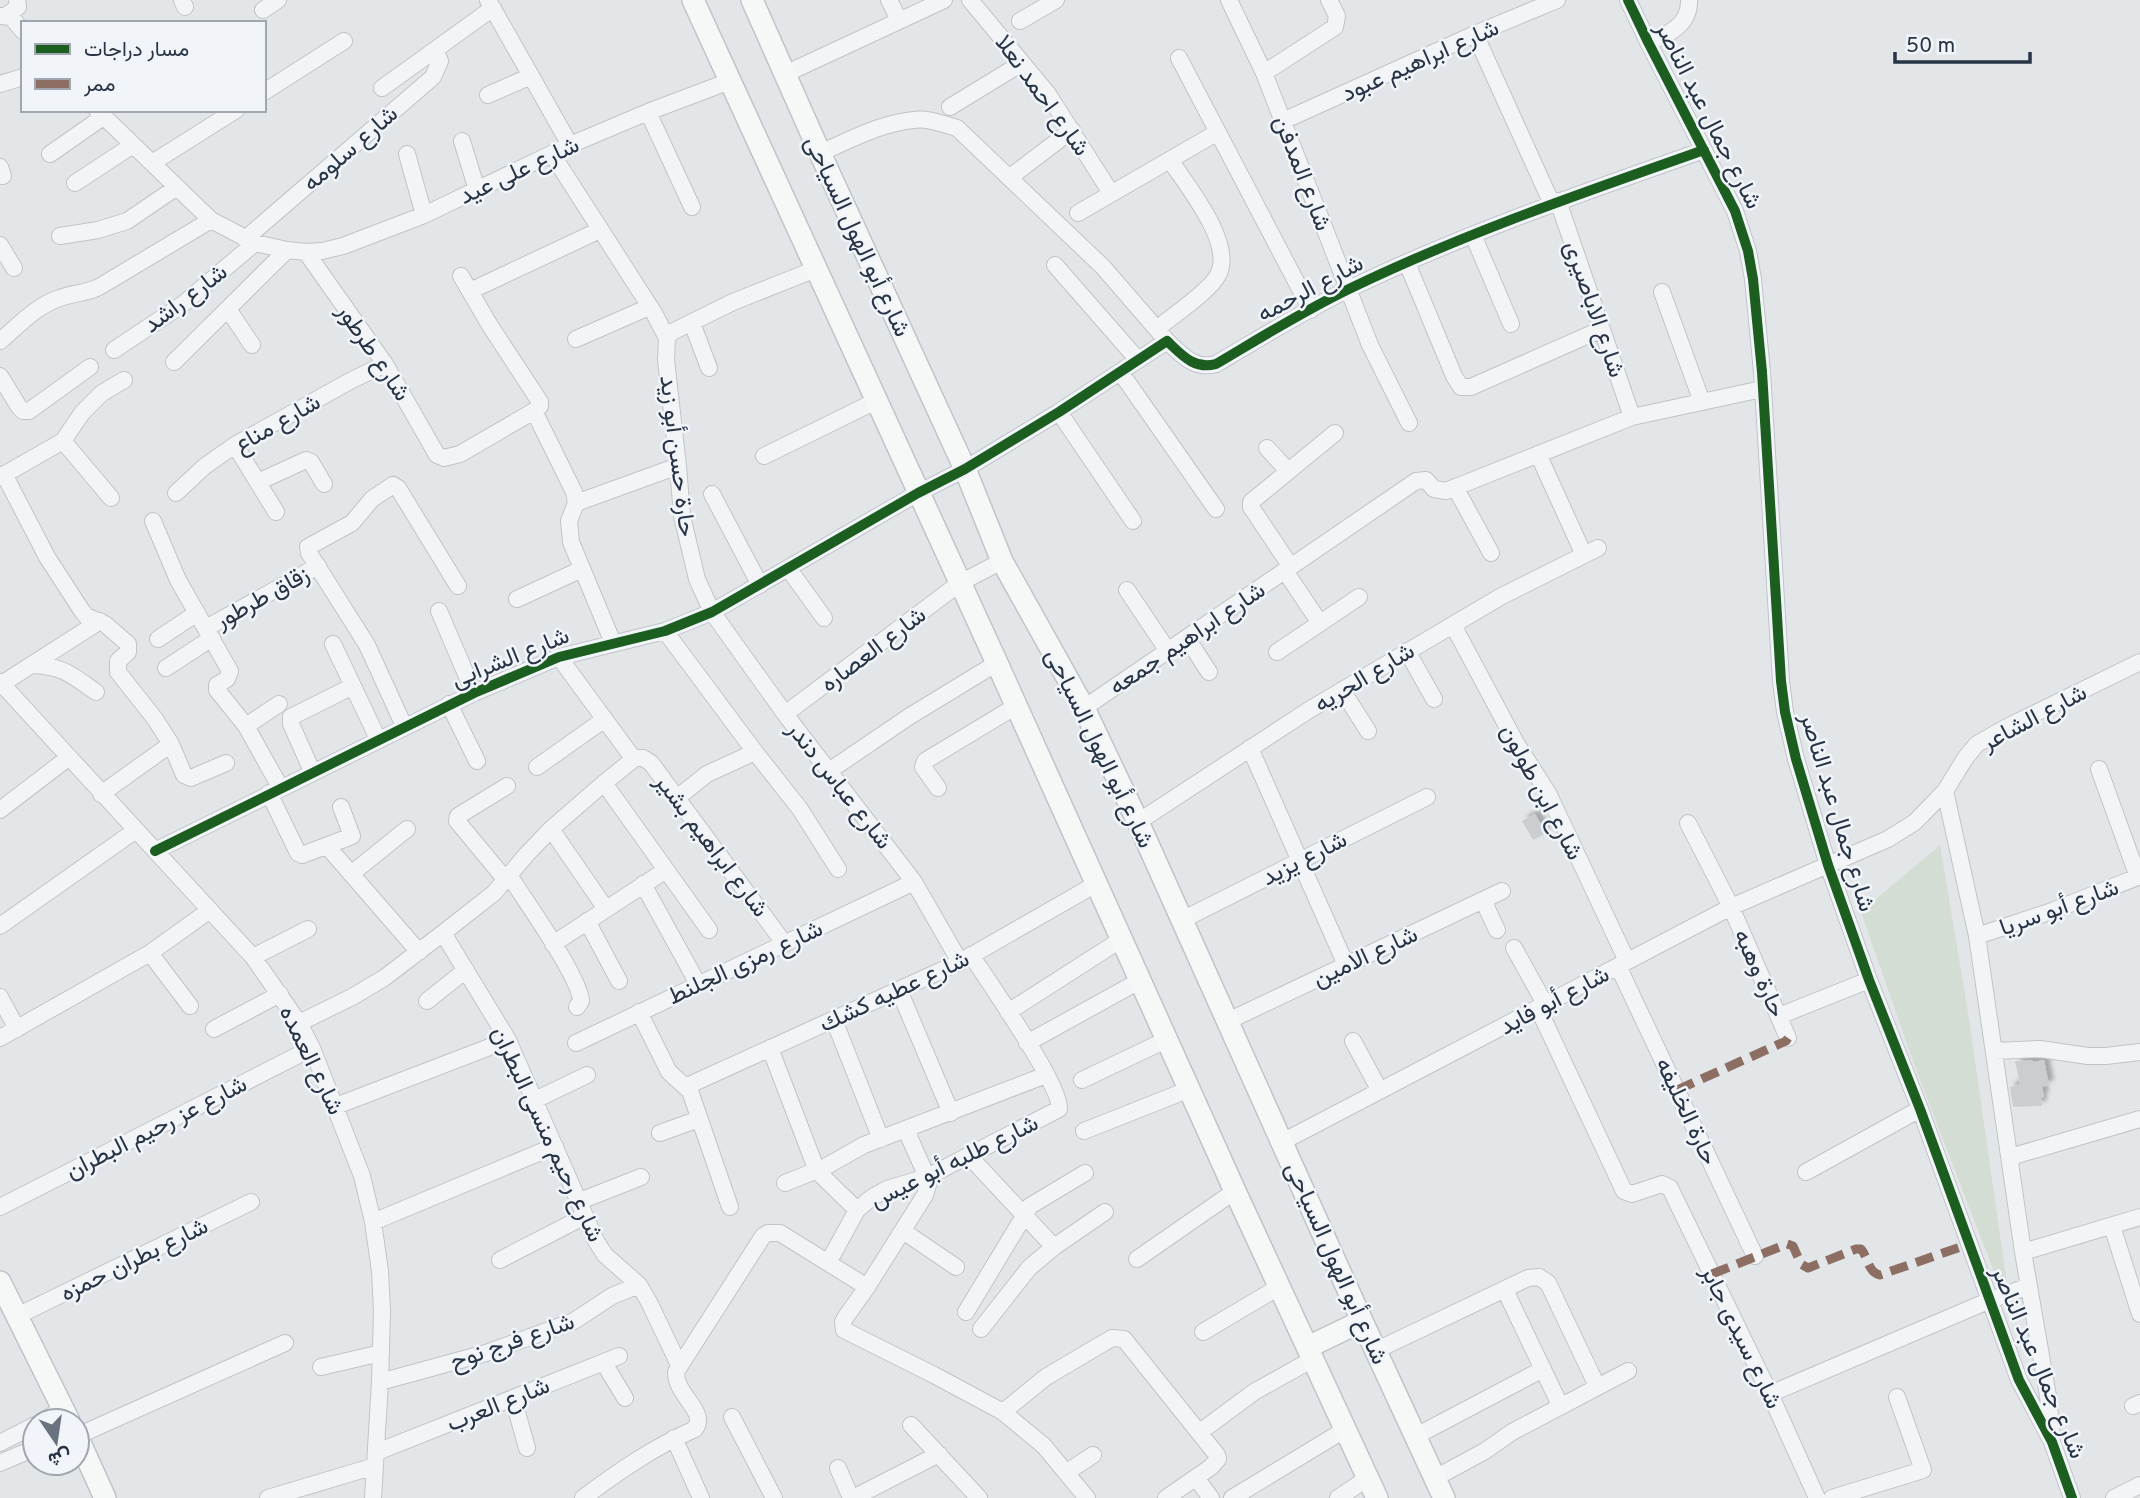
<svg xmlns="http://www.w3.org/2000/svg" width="2140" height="1498" viewBox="0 0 2140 1498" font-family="Overpass,Vazirmatn,sans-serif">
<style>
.green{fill:#d4ddd3}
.building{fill:#cbced1;filter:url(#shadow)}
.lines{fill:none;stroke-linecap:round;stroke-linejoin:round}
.street-casing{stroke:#c1c4c7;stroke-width:18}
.secondary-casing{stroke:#c1c4c7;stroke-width:24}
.street{stroke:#f3f4f5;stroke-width:16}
.secondary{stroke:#f6f7f7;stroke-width:21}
.quiet{stroke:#8d6e63;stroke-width:9;stroke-dasharray:18 9;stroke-linecap:butt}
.cycleway-casing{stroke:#f1f4f8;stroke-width:15}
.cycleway{stroke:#1b5e20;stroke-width:10}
.labels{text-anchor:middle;stroke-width:5;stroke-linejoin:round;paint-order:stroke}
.street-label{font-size:24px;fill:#273445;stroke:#f1f4f8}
</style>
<defs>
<filter id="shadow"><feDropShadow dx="5" dy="-5" stdDeviation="2" flood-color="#0004"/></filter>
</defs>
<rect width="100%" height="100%" fill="#e3e6e9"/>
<!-- green -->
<path class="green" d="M1940 845 1969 1019 2007 1284 2000 1287 1915 1067 1861 912Z"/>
<!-- building -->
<path class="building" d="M1535 814 1546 833 1533 840 1522 821Z
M2033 1060V1062L2044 1060 2049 1085 2042 1087 2044 1097 2041 1098 2042 1106 2013 1107 2010 1087 2020 1084 2015 1061Z"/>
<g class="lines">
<!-- street casing -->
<g class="street-casing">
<path id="street" d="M182 0 185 7
M488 0 570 145
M889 0 899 20
M970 0 1048 94 1111 193
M1229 0 1264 73 1370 345 1409 423
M1628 0 1648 42 1735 211 1748 251 1753 279 1762 372 1781 681 1785 712 1796 759 1828 865 1869 980 1920 1109 2019 1380 2052 1442 2072 1498
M263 10 278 0
M7 15 18 7 17 0
M0 16 11 17 23 31
M1020 21 1056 0
M1475 34 1552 204
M1648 42C1668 35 1690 25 1689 0
M1179 58 1311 310
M1264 73 1335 27 1337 16 1329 0
M785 74 944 0
M0 84 23 77
M382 88 493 8
M264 92 344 41
M488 95 531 76
M950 107 1022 63
M97 110 211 220 255 243 287 250 306 252 322 251 343 246 424 215 570 145 648 112 730 81
M648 112 692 207
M1283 121 1475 34 1557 0
M462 141 477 190
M820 153C850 140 881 123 914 120 928 118 943 124 957 128L1103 267 1167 341
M50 154 103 117
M407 154 424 215
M552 154 654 313 667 338
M152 163 236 110
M0 167 3 176
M1009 178 1072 130
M75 183 133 145
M1558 201 1632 417
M1078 213 1218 132
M1473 235 1511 324
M60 236 98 230 127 221 177 187
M245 239 433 77 440 61 435 50
M0 245 14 268
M306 252 385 364 437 455 444 458 460 454 534 411 540 406V402L489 324 461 276
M1407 263 1454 376 1461 387H1471L1602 329
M1055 265 1138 360
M470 291 600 230
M1662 292 1702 402
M228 309 252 345
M692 323 709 368
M1157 329C1172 316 1210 291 1218 275 1235 244 1187 186 1170 160
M667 338 666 360 678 466 682 516 697 579 712 612 785 714 914 882 960 962
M667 338 672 332 733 302 816 269
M576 339 649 307
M0 341C18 326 37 305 60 298 73 293 87 293 99 287L211 220
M114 350 183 304 255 243
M174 362 287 250
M1121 373 1216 509
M0 376 19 407 23 411H29L90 367
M534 411 574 492 576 503 569 521 571 542 613 643
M1059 412 1133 521
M63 441 111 498
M235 445 276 512
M1267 448 1288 471
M1538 454 1584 555
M764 456 876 401
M4 474 47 557 82 611 86 616 105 624 128 644V652L118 661V672L155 719 171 744 184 775 191 778 226 763
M0 477 63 441 82 413 102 393 124 380
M258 482 306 460 311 462 324 484
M1455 487 1491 553
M176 493 205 466 235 445 350 381 385 364
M712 494 760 585
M576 503 678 466
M153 521 178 580 230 671 227 679 217 685V690L246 726 280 787
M1291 567 1251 507V502L1335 433
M788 568 824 618
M1285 571 1320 623
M1127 590 1168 651
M517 599 582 569
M439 611 474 693
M1453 625 1516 743 1548 793 1627 961
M206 628 318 566
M665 631 755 752 800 809 838 869
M1187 638 1209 672
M158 639 197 613
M333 644 378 739
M1407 651 1434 699
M1277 652 1359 597
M559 657 630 754 635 758H643L651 763 784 943
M32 665C63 666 72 675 96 692
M166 668 212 638
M0 682 253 957 299 1023 312 1048 362 1176 373 1222 380 1271 382 1311 380 1382 373 1498
M0 685 100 621
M1342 690 1368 731
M449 704 477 761
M1084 708 1416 481 1426 480 1434 489 1446 491 1632 417 1762 389
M785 714 960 583 1002 561
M246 726 279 704
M404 726 367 645 309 553 308 547 352 523 372 499 393 485 398 488 458 586
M1250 748 1346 965
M537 767 605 719
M2099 769 2138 877
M312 771 291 724V717L353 686
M829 771 910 716 997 663
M604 783 709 930
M938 788 923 767 925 761 1016 706
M1945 791 1977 936 2023 1252 2048 1396 2052 1437
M269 793 298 853 302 855 352 836 341 807
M101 794 171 744
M677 798 707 774 755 752
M0 810 68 758
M1138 822 1309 710 1500 597 1598 548
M1688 823 1731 907 1788 1038
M551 829 606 909
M327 846 419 952
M155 851 474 693 559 657 665 631 712 612 918 493 965 469 1059 412 1167 341C1182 355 1194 370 1216 364 1260 338 1305 310 1351 288 1465 233 1585 192 1704 150
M351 874 407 829
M509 875C524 899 580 977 581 1001L577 1007
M505 879 457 821 458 816 507 786
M643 884 698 984
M1483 900 1497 930
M1182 920 1427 797
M587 921 619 981
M0 926 136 830
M443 933 508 1040 596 1241 605 1255 639 1285 649 1302 679 1365
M1977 936 2052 911 2140 876
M553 944 666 870
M1514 948 1545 1004
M150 953 190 1006
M253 957 308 929
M1618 966 1755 1256
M899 990 951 1113
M0 997 17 1029
M427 1001 466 970
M1538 1008 1624 1191 1632 1194 1662 1184 1670 1188 1770 1394 1817 1498
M639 1012 669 1072 690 1091 730 1207
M1008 1012 1122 939
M1779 1016 1869 980
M834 1020 881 1139
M1228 1021 1502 891
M299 1023 352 997 384 978 443 933 494 893 527 854 551 829 604 783 635 758
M214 1029 280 994
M0 1038 150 953 210 910
M1353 1041 1380 1091
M576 1043 914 882
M1027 1043 1141 980
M770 1048 817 1171 857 1210
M1994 1051 2040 1049 2088 1056H2106L2140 1052
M1082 1080 1168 1039
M687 1086 960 962 1096 884
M535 1100 587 1075
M336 1106 508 1040
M906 1130 927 1177 928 1185 925 1195 867 1287 845 1318 843 1322 844 1330 934 1375 1003 1412 1044 1446 1087 1498
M1084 1131 1190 1089
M660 1133 699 1119
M1282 1142 1731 907 1888 839 1915 822 1945 791 1966 757 1977 744 2007 727 2140 662
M969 1156 1054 1247
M2010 1157 2140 1119
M1806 1172 1920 1109
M785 1183 825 1167 864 1145 1046 1075
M580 1201 641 1177
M0 1207 312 1048
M373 1222 555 1146
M2112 1226 2140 1314
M903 1231 956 1267
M2023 1252 2140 1217
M1137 1259 1235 1191
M500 1260 585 1216
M828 1263 857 1210 871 1198 887 1189 927 1177 1059 1109C1063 1088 986 978 971 955
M1505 1290 1560 1405
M966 1312 1030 1206 1085 1173
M17 1316 251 1202
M981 1329 1029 1268 1054 1247 1105 1212
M1203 1332 1279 1287
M1377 1350 1528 1278 1539 1277 1548 1283 1597 1386
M604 1363 625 1398
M321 1367 381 1353
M380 1382 486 1353 574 1321 612 1296 639 1285
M1770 1394 1988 1301 2029 1286
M513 1398 527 1448
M2133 1406 2140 1403
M1003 1412 1046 1377 1112 1338 1124 1339 1217 1455 1218 1459 1211 1467 1166 1498
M732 1417 774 1498
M42 1421 63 1409
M911 1425 979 1498
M1200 1432 1254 1392 1313 1359
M77 1436 285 1343
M1416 1436 1543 1369
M674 1438 701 1498
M0 1443 35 1425
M377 1452 619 1356
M0 1463 35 1448
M838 1468 851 1498
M1067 1472 1093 1455
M1196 1478 1211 1498
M1435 1478 1485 1451 1512 1432 1628 1371
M268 1498 375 1466
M583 1498C619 1471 654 1447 695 1429 708 1411 675 1395 676 1372L763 1236 768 1233H780L867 1287
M853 1498 939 1454
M1232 1498 1346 1429
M1338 1498 1368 1478
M1832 1498 1923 1470 1897 1397
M2114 1498 2140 1485"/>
</g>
<!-- secondary casing -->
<g class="secondary-casing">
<path id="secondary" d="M693 0 997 663 1235 1191 1377 1498
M752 0 820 153 965 469 1002 561 1084 708 1138 822 1362 1321 1444 1498
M0 1282 69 1421
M1308 1347 1362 1321
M77 1436 105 1498"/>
</g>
<!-- street -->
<use href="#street" class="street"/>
<!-- secondary -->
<use href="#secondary" class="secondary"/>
<!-- quiet -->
<path class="quiet" d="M1677 1090 1786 1041 1788 1038
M1712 1274 1787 1244 1793 1246 1801 1264 1808 1268 1856 1249H1861C1868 1257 1868 1273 1880 1275L1969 1244"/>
<!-- cycleway casing -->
<g class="cycleway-casing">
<path id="cycleway" d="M1628 0 1648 42 1735 211 1748 251 1753 279 1762 372 1781 681 1785 712 1796 759 1828 865 1869 980 1920 1109 2019 1380 2052 1442 2072 1498
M155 851 474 693 559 657 665 631 712 612 918 493 965 469 1059 412 1167 341C1182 355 1194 370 1216 364 1260 338 1305 310 1351 288 1465 233 1585 192 1704 150"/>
</g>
<!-- cycleway -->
<use href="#cycleway" class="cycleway"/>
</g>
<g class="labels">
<!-- street labels -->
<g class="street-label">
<text transform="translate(1420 60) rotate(-24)" y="8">شارع ابراهيم عبود</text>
<text transform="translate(1043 95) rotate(54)" y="8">شارع احمد نعلا</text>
<text transform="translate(1709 115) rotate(63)" y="8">شارع جمال عبد الناصر</text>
<text transform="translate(350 148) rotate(-41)" y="8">شارع سلومه</text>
<text transform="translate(519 170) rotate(-25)" y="8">شارع على عيد</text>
<text transform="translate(1303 173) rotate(69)" y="8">شارع المدفن</text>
<text transform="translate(858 236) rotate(65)" y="8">شارع أبو الهول السياحى</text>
<text transform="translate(1310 288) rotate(-28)" y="8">شارع الرحمه</text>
<text transform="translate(185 298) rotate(-37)" y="8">شارع راشد</text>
<text transform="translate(1595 309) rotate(71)" y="8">شارع الاباصيرى</text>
<text transform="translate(374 352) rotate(56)" y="8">شارع طرطور</text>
<text transform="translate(277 423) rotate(-30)" y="8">شارع مناع</text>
<text transform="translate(678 456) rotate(83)" y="8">حارة حسن أبو زيد</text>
<text transform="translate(262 597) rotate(-29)" y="8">زقاق طرطور</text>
<text transform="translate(1187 638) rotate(-34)" y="8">شارع ابراهيم جمعه</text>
<text transform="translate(873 649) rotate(-37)" y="8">شارع العصاره</text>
<text transform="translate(510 657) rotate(-22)" y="8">شارع الشرابى</text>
<text transform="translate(1364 677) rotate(-31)" y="8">شارع الحريه</text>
<text transform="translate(2034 717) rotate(-28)" y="8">شارع الشاعر</text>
<text transform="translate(1100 748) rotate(64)" y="8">شارع أبو الهول السياحى</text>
<text transform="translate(840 785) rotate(52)" y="8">شارع عباس دندر</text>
<text transform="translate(1542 792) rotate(62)" y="8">شارع ابن طولون</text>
<text transform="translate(1838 812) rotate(73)" y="8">شارع جمال عبد الناصر</text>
<text transform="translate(712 845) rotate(53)" y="8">شارع ابراهيم بشير</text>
<text transform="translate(1304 858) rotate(-27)" y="8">شارع يزيد</text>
<text transform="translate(2059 907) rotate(-20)" y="8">شارع أبو سريا</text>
<text transform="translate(1365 956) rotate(-25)" y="8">شارع الامين</text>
<text transform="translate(745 962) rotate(-25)" y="8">شارع رمزى الجلنط</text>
<text transform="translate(1760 973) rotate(66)" y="8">حارة وهبه</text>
<text transform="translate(894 991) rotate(-25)" y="8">شارع عطيه كشك</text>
<text transform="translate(1554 1000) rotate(-28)" y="8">شارع أبو فايد</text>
<text transform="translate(312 1060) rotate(64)" y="8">شارع العمده</text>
<text transform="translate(1687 1111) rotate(65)" y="8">حارة الخليفه</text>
<text transform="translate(156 1127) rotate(-27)" y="8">شارع عز رحيم البطران</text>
<text transform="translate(548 1134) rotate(65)" y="8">شارع رحيم منسى البطران</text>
<text transform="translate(954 1161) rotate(-26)" y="8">شارع طلبه أبو عيس</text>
<text transform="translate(134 1259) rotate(-26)" y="8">شارع بطران حمزه</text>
<text transform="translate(1337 1263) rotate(66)" y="8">شارع أبو الهول السياحى</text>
<text transform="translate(1742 1337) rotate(64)" y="8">شارع سيدى جابر</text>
<text transform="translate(512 1341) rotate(-19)" y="8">شارع فرج نوح</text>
<text transform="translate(2039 1362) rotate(67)" y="8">شارع جمال عبد الناصر</text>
<text transform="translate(498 1404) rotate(-22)" y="8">شارع العرب</text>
</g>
</g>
<!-- legend -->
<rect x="21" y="21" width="245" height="91" fill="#f1f4f8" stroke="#a0a7b0" stroke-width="2"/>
<rect x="35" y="44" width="35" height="10" fill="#1b5e20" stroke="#a0a7b0" stroke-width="2"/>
<text x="84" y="56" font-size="21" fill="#273445">مسار دراجات</text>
<rect x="35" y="79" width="35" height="10" fill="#8d6e63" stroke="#a0a7b0" stroke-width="2"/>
<text x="84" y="91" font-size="21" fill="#273445">ممر</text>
<!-- north arrow -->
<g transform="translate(56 1442) rotate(167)"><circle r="33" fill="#f1f4f8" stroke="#a0a7b0" stroke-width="2"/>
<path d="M0-5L12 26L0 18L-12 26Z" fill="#69727e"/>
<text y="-10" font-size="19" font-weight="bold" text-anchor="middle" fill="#273445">ش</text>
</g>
<!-- scale -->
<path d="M1895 52v10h135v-10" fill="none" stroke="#273445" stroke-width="3.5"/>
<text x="1906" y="52" font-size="21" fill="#273445" stroke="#f1f4f8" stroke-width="5" paint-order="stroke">50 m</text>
</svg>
